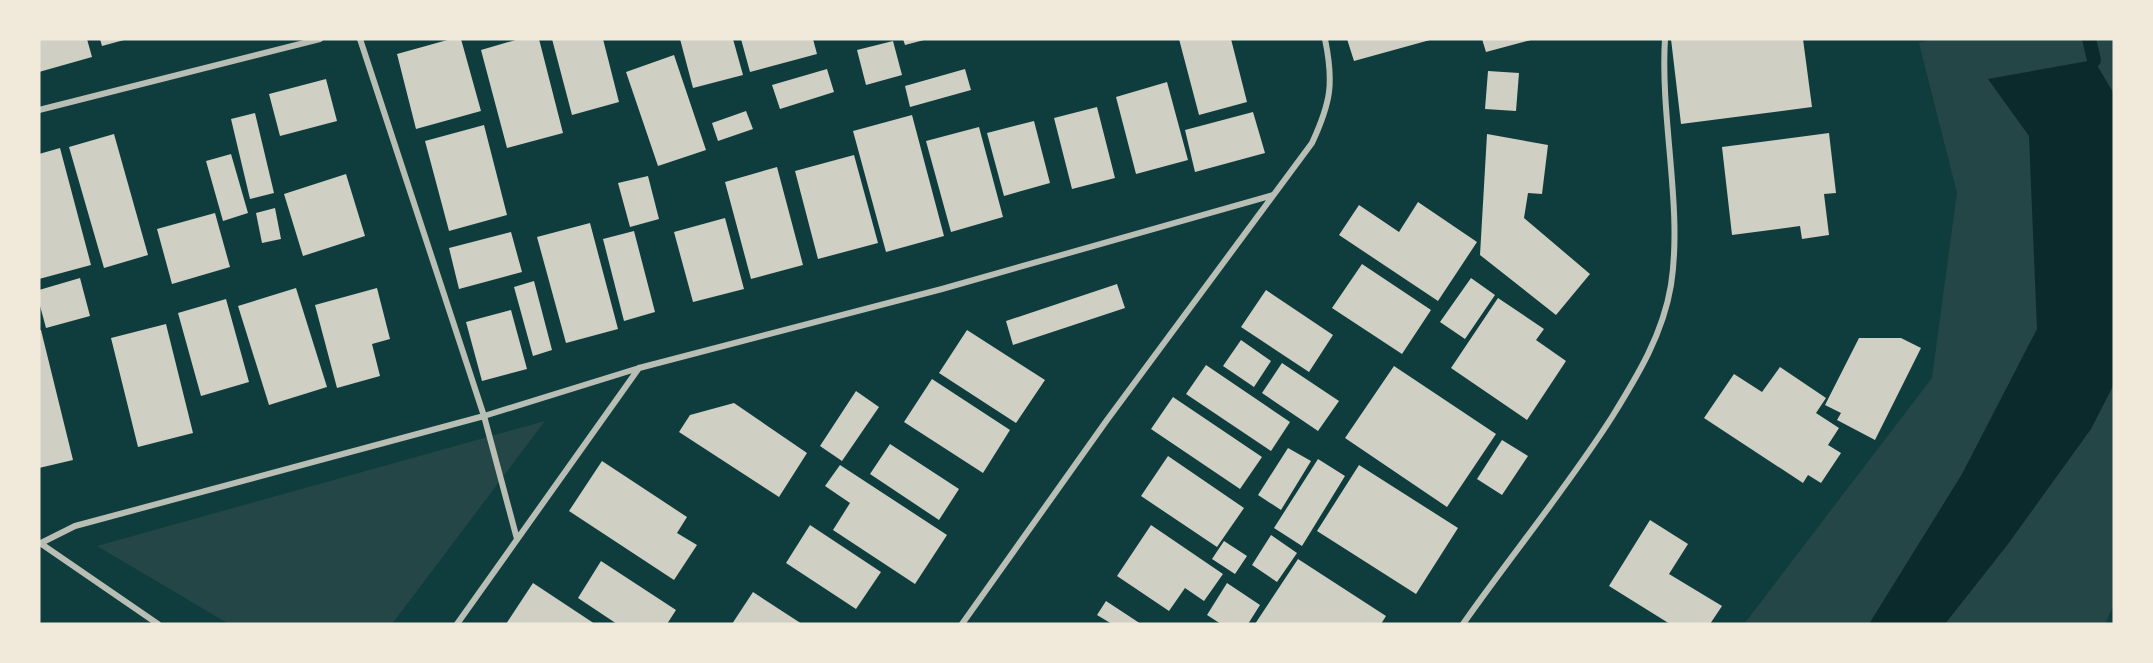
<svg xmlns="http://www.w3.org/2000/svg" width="2153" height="663" viewBox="0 0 2153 663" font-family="'Public Sans',sans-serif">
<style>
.green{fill:#244646}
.water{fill:#0a2a2b}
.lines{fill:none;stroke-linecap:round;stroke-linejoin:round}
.stream{stroke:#0a2a2b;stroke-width:14}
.building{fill:#cfcfc3}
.minor{stroke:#b8beb3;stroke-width:6}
</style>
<rect width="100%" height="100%" fill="#0f3d3e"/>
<!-- green -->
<path class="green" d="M1930 39H2114V604L2105 624H1744L1932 378 1957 193 1919 43Z
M545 421 392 624H229L97 546Z"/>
<!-- water -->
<path class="water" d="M2094 60 2114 94V384L2091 429 2008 544 1945 624H1869L1962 474 2037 329 2029 136 1988 79Z"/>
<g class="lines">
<!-- stream -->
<path class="stream" d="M2089 39 2094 60"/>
</g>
<!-- building -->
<path class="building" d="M39 39H87L92 57 39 72Z
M100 39H124V40L102 46Z
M451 39H461L481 111 416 129 397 54Z
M519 39H539L563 133 507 148 481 50Z
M552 39H603L619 102 572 115Z
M680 39H733L743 75 693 88Z
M741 39H813L817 54 750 72Z
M903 39H924V40L905 45Z
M1179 39H1231L1247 102 1199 115Z
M1347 39H1430V40L1354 61Z
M1482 39H1531V40L1486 52Z
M1671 39H1803L1812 107 1681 124Z
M893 41 902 75 866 85 857 50Z
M674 55 706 150 658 166 626 72Z
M827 69 834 92 780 109 772 85Z
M965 69 971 90 910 107 905 86Z
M1488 71 1519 73 1516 111 1485 109Z
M326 79 337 121 280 136 269 94Z
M1167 82 1188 160 1136 174 1116 97Z
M1097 107 1115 178 1072 189 1054 118Z
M746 111 753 129 718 141 712 123Z
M1253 112 1265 153 1195 172 1185 130Z
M255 113 274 193 250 199 231 119Z
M912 115 944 236 886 252 853 131Z
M1034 121 1050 183 1004 196 987 133Z
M484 125 507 215 449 231 425 141Z
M979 127 1003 217 951 232 926 141Z
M1829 133 1836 193 1824 194 1829 235 1802 239 1800 226 1732 235 1722 147Z
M114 134 148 255 104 268 69 147Z
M1487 134 1548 145 1542 194 1528 193 1524 218 1590 274 1556 315 1480 255Z
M60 148 91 265 39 279V154Z
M231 154 248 213 223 221 206 161Z
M854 155 878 243 818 259 795 171Z
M777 167 803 265 751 279 725 182Z
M346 174 365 236 303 256 284 194Z
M648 176 659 219 630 227 618 183Z
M1418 202 1477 242 1438 301 1339 235 1359 205 1399 232Z
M275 208 281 239 262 243 256 213Z
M215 213 230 267 172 284 157 229Z
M725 218 744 289 693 302 674 232Z
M590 223 618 329 566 343 537 237Z
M634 231 655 312 624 321 603 239Z
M511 232 522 272 459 289 449 248Z
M1362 264 1431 310 1402 354 1332 308Z
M80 278 90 316 46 328 39 302V290Z
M1471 278 1495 295 1465 339 1440 322Z
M534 281 552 350 533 356 514 287Z
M1117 284 1125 308 1013 345 1006 321Z
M296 288 327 387 269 405 238 306Z
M377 288 390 339 372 344 380 376 337 388 315 305Z
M1266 290 1333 335 1309 372 1241 327Z
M1498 298 1544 329 1536 340 1566 361 1527 420 1451 368Z
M226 299 249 382 201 396 178 313Z
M511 310 527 369 482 381 466 322Z
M166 324 193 433 138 447 111 338Z
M39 330H41L73 460 39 468Z
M967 330 1045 380 1016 423 939 373Z
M1859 338H1901L1921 348 1875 440 1837 420 1841 413 1825 405Z
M1241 340 1271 361 1254 387 1223 366Z
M1282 363 1339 401 1318 431 1262 393Z
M1206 365 1290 422 1271 451 1186 394Z
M1394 366 1496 434 1447 507 1345 438Z
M1780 367 1826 398 1816 413 1839 428 1828 445 1841 453 1821 483 1808 475 1803 483 1704 418 1734 374 1762 392Z
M932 379 1010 430 983 473 904 422Z
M856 391 879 407 842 461 820 446Z
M1173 397 1262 457 1240 489 1151 429Z
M734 403 807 453 779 497 679 432 690 415Z
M1502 440 1528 456 1502 495 1477 479Z
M890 444 959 489 939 520 870 474Z
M1288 448 1311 461 1281 510 1258 495Z
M1168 456 1244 508 1217 547 1141 496Z
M1318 459 1345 476 1302 546 1274 528Z
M602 461 687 517 677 533 697 545 674 580 569 511Z
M840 465 947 535 915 584 833 530 850 503 825 486Z
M1359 465 1458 528 1416 594 1317 531Z
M1650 520 1688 544 1669 574 1722 606 1710 624H1670L1609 586Z
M810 525 881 572 856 609 786 563Z
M1151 525 1223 574 1204 601 1185 588 1169 611 1117 576Z
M1271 535 1297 553 1277 582 1252 565Z
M1224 541 1247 556 1235 574 1212 559Z
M1298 559 1386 616 1381 624H1255Z
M601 561 676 610 667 624H617L578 598Z
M533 583 595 624H506Z
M1227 583 1260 605 1248 624H1221L1207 615Z
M753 592 802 624H732Z
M1106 601 1141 624H1112L1097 615Z"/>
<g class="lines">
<!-- minor -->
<path class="minor" d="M360 39 484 416 517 539
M39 110 320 39
M40 543 158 624
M39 544 75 526 484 416 639 368 942 289 1273 195
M457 624 639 368
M962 624 1107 420 1312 143C1331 102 1334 83 1325 39
M1463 624C1512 554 1566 489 1612 417 1638 375 1663 334 1671 285 1683 208 1660 119 1665 39"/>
</g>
<!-- border -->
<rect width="2153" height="663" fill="none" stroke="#f1e9da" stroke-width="81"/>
</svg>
